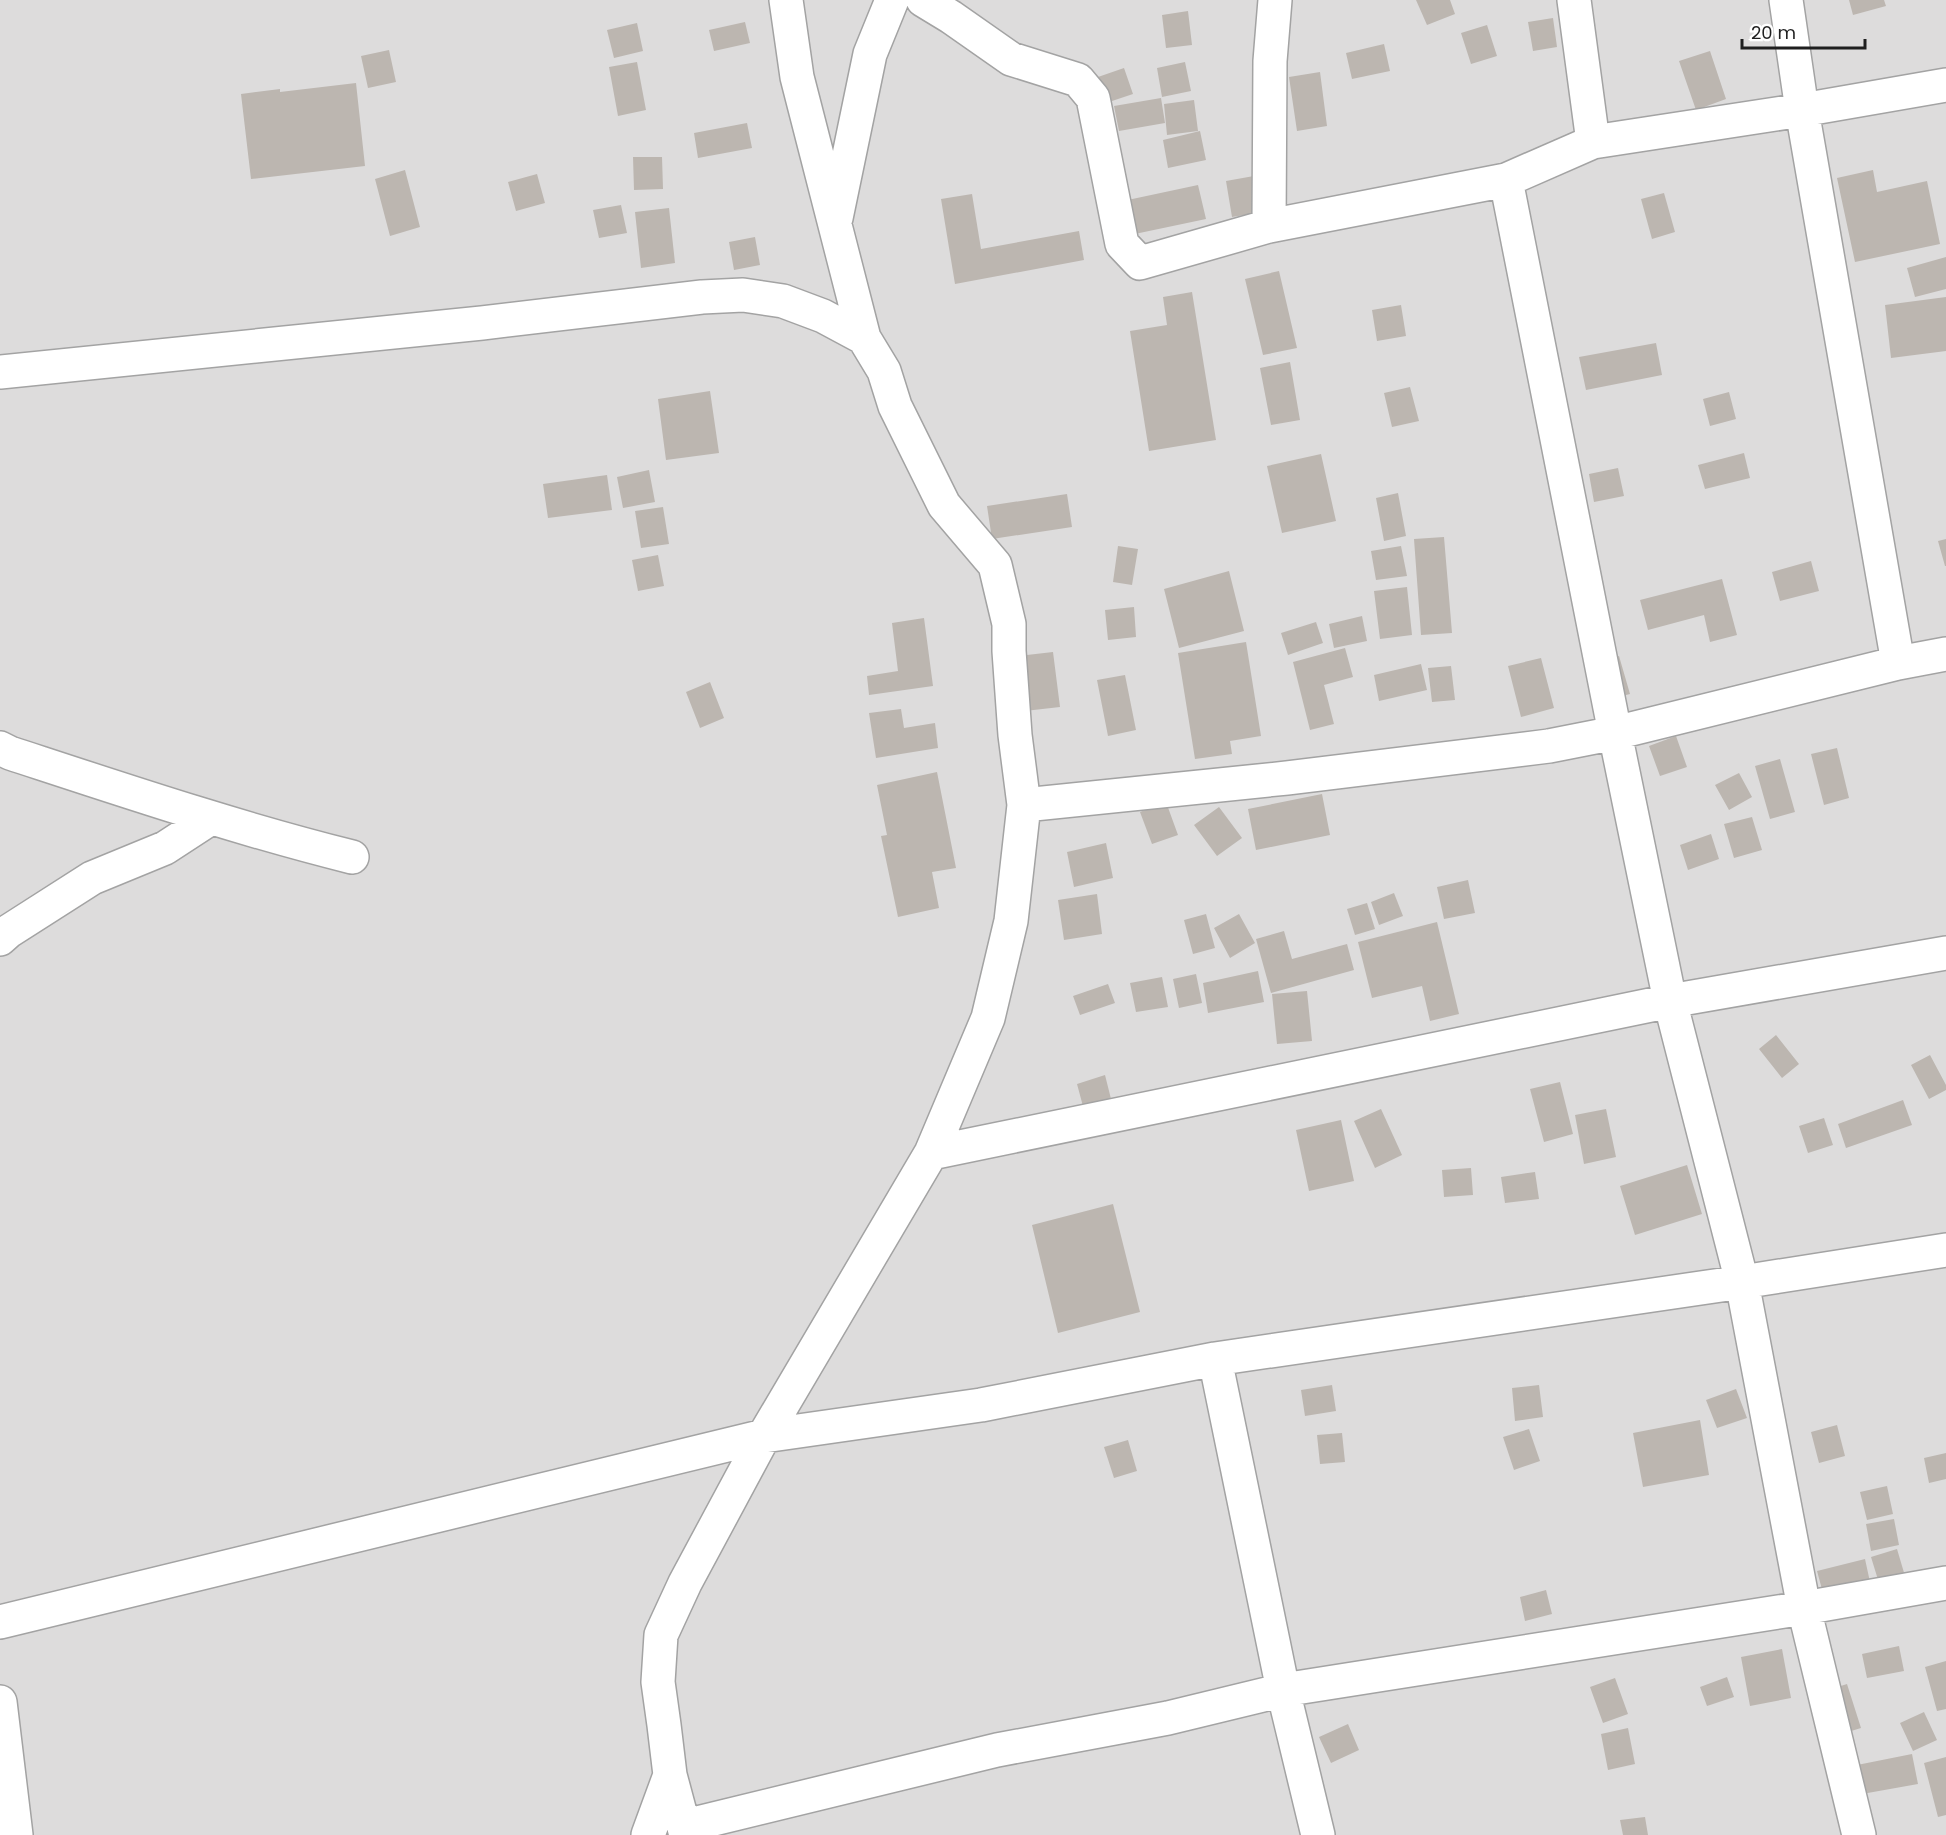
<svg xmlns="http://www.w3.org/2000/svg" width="1946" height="1835" viewBox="0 0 1946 1835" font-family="Poppins,sans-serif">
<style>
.residential{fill:#dddcdc}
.building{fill:#bcb6b0}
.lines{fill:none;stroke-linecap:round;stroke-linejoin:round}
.street-casing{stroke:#a3a3a3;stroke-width:36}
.street{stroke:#fff;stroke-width:33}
</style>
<rect width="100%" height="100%" fill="#efede7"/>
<!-- residential -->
<path class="residential" d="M0 0H1946V1835H0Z"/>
<!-- building -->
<path class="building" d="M1416 0H1450L1455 14 1427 25Z
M1849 0H1884L1886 6 1853 15Z
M1188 11 1192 45 1166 48 1162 15Z
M1553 18 1557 47 1533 51 1528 22Z
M745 22 750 43 714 51 709 30Z
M637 23 643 51 614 58 607 30Z
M1487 25 1497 56 1471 64 1461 33Z
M1384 44 1390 71 1352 79 1346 53Z
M389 50 396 82 368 88 361 56Z
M1710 51 1726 99 1696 110 1679 61Z
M637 62 646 110 618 116 609 67Z
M1185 62 1191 91 1162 97 1157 68Z
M1124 68 1133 94 1106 103 1098 77Z
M1320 72 1327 126 1297 131 1289 77Z
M356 83 365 166 251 179 241 94 280 89V92Z
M1161 98 1165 123 1119 131 1114 106Z
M1194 100 1198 131 1167 135 1164 104Z
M747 123 752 148 698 158 694 133Z
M1200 131 1206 160 1168 168 1163 140Z
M633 157H662L663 189 634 190Z
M405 170 420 227 390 236 375 179Z
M1873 170 1877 192 1927 181 1940 244 1855 262 1837 178Z
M1282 171 1287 208 1232 217 1226 181Z
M537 174 545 203 516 211 508 182Z
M1198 185 1206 219 1130 235 1123 201Z
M1664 193 1675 232 1652 239 1641 199Z
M972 194 981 249 1079 231 1084 260 955 284 941 199Z
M621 205 627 233 599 238 593 210Z
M669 208 675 263 641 268 635 212Z
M755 237 760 265 734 270 729 242Z
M1946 257V289L1915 297 1907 268Z
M1279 271 1297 348 1263 355 1245 279Z
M1192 292 1216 440 1149 451 1130 331 1167 325 1163 297Z
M1946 297V351L1891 358 1885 305Z
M1401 305 1406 336 1377 341 1372 310Z
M1656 343 1662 375 1586 390 1579 357Z
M1290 362 1300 420 1271 425 1260 368Z
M1410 387 1419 421 1392 427 1384 393Z
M710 391 719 453 666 460 658 399Z
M1729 392 1736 419 1710 426 1703 399Z
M1744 453 1750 478 1705 489 1698 465Z
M1321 454 1336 521 1282 533 1267 466Z
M1618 468 1624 496 1594 502 1589 474Z
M649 470 655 502 623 508 617 477Z
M607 475 612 510 548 518 543 484Z
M1398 493 1406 536 1384 541 1376 498Z
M1067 494 1072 527 992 539 987 506Z
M663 507 669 544 641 548 635 511Z
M1444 537 1452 633 1421 635 1414 539Z
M1946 539V566H1945L1938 541Z
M1118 546 1138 549 1132 585 1113 582Z
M1401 546 1407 576 1376 580 1371 551Z
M658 555 664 586 638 591 632 560Z
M1811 561 1819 591 1780 601 1772 572Z
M1229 571 1244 631 1179 648 1164 589Z
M1722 579 1737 635 1710 642 1704 615 1648 630 1640 600Z
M1407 587 1412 635 1380 639 1374 591Z
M1134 607 1136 637 1108 640 1105 610Z
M1362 616 1367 641 1334 648 1329 624Z
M924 618 933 686 869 695 867 676 898 671 892 623Z
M1316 622 1323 643 1288 655 1281 633Z
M1246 642 1261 736 1230 741 1232 754 1195 759 1178 653Z
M1345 648 1353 677 1324 685 1334 724 1310 730 1293 662Z
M1053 652 1060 707 1007 713 1000 658Z
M1619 656 1630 694 1610 699 1599 661Z
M1541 658 1554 708 1521 717 1508 666Z
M1421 664 1427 690 1379 701 1374 675Z
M1451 666 1455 700 1432 702 1428 668Z
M1125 675 1136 730 1108 736 1097 680Z
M710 682 724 718 700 728 686 692Z
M901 709 904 728 935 723 938 748 876 758 869 713Z
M1676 736 1687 767 1660 776 1649 746Z
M1837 748 1849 798 1824 805 1811 754Z
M1780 759 1795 812 1770 819 1755 766Z
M937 772 956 868 932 872 939 908 898 917 881 836 887 835 877 785Z
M1739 773 1752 797 1729 810 1715 785Z
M1322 794 1330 835 1256 850 1248 809Z
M1166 802 1178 835 1152 844 1140 812Z
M1219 807 1242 838 1217 856 1194 825Z
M1752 817 1762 850 1734 858 1724 824Z
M1711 834 1719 859 1688 870 1680 845Z
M1106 843 1113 878 1074 887 1067 852Z
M1468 880 1475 913 1444 919 1437 887Z
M1394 893 1403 916 1379 925 1371 902Z
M1097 894 1102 934 1064 940 1058 900Z
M1367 903 1375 929 1355 935 1347 909Z
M1206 914 1215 948 1193 954 1184 920Z
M1239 914 1255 943 1230 958 1214 928Z
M1437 922 1459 1014 1430 1021 1422 986 1372 998 1358 942Z
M1284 931 1292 959 1347 944 1354 970 1271 993 1256 939Z
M1258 971 1264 1002 1208 1013 1203 983Z
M1196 974 1202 1003 1179 1008 1173 979Z
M1162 977 1168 1007 1136 1012 1130 983Z
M1108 984 1115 1003 1080 1015 1073 996Z
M1307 991 1312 1041 1277 1044 1272 994Z
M1776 1035 1799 1064 1782 1078 1759 1049Z
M1930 1055 1946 1085V1090L1929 1099 1911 1065Z
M1105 1075 1112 1103 1084 1110 1077 1084Z
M1560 1082 1573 1134 1544 1142 1530 1089Z
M1903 1100 1912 1125 1846 1148 1838 1124Z
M1381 1109 1402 1155 1375 1168 1354 1121Z
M1606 1109 1616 1157 1584 1164 1575 1115Z
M1824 1118 1833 1145 1808 1153 1799 1126Z
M1341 1120 1354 1181 1309 1191 1296 1130Z
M1687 1165 1702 1214 1635 1235 1620 1186Z
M1471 1168 1473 1195 1444 1197 1442 1170Z
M1535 1172 1539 1199 1505 1203 1501 1177Z
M1113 1204 1140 1312 1058 1333 1032 1225Z
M1332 1385 1336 1411 1305 1416 1301 1390Z
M1539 1385 1543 1417 1515 1421 1512 1388Z
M1736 1389 1747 1418 1717 1428 1706 1400Z
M1700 1420 1709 1475 1643 1487 1633 1433Z
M1837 1425 1845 1456 1819 1463 1811 1432Z
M1529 1429 1540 1461 1514 1470 1503 1437Z
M1342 1433 1345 1462 1320 1464 1317 1435Z
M1128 1440 1137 1471 1114 1478 1104 1447Z
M1946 1453V1479L1929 1483 1924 1458Z
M1887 1486 1893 1514 1867 1520 1860 1492Z
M1894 1519 1899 1545 1871 1551 1866 1524Z
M1897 1549 1905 1576 1879 1583 1871 1557Z
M1865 1559 1870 1582 1823 1593 1817 1571Z
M1546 1590 1552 1614 1525 1621 1520 1597Z
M1899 1646 1904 1671 1867 1678 1862 1654Z
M1782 1649 1791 1698 1750 1706 1741 1657Z
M1946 1661V1709L1937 1711 1925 1667Z
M1727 1677 1734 1697 1707 1706 1700 1687Z
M1615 1678 1628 1714 1603 1723 1590 1687Z
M1847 1684 1861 1728 1838 1735 1825 1691Z
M1924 1712 1937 1740 1913 1751 1900 1723Z
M1348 1724 1359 1750 1331 1763 1319 1737Z
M1628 1728 1635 1764 1608 1770 1601 1734Z
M1912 1754 1918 1784 1862 1794 1857 1765Z
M1946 1757V1815L1938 1817 1924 1763Z
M1645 1817 1648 1835H1623L1620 1820Z"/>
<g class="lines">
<!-- street casing -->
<g class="street-casing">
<path id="street" d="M923 0 951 17 1011 59 1078 80 1093 98 1122 244 1140 263 1269 226 1506 180 1593 142 1802 110 1946 85
M1574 0 1593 142
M1786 0 1802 110 1898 663
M1506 180 1615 733 1670 1001 1742 1282 1804 1608 1859 1835
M836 218 870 54 892 0
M1269 226 1270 61 1275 0
M0 372 482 323 702 297 743 295 783 301 823 316 864 338
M0 748 10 753C123 790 236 828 352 857
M1024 805 1287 778 1549 746 1615 733 1898 663 1946 654
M0 939 9 931 92 878 165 848 211 818
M931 1153 1670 1001 1946 953
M1215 1359 1283 1690 1318 1835
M0 1622 764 1436 981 1405 1215 1359 1742 1282 1946 1250
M0 1702 16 1835
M685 1826 997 1750 1168 1718 1283 1690 1804 1608 1946 1583
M648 1835 670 1775
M686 1835 670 1775 664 1725 658 1682 661 1635 685 1583 764 1436 931 1153 988 1018 1011 921 1024 805 1015 735 1009 651V624L995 565 944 505 895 406 884 371 864 338 797 77 786 0"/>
</g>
<!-- street -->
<use href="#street" class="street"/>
</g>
<!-- scale -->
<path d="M1742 39v9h123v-9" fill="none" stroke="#1f1f1f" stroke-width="3"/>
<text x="1751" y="39" font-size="18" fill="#1f1f1f" stroke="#ffffff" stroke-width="4.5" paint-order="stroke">20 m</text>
</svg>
